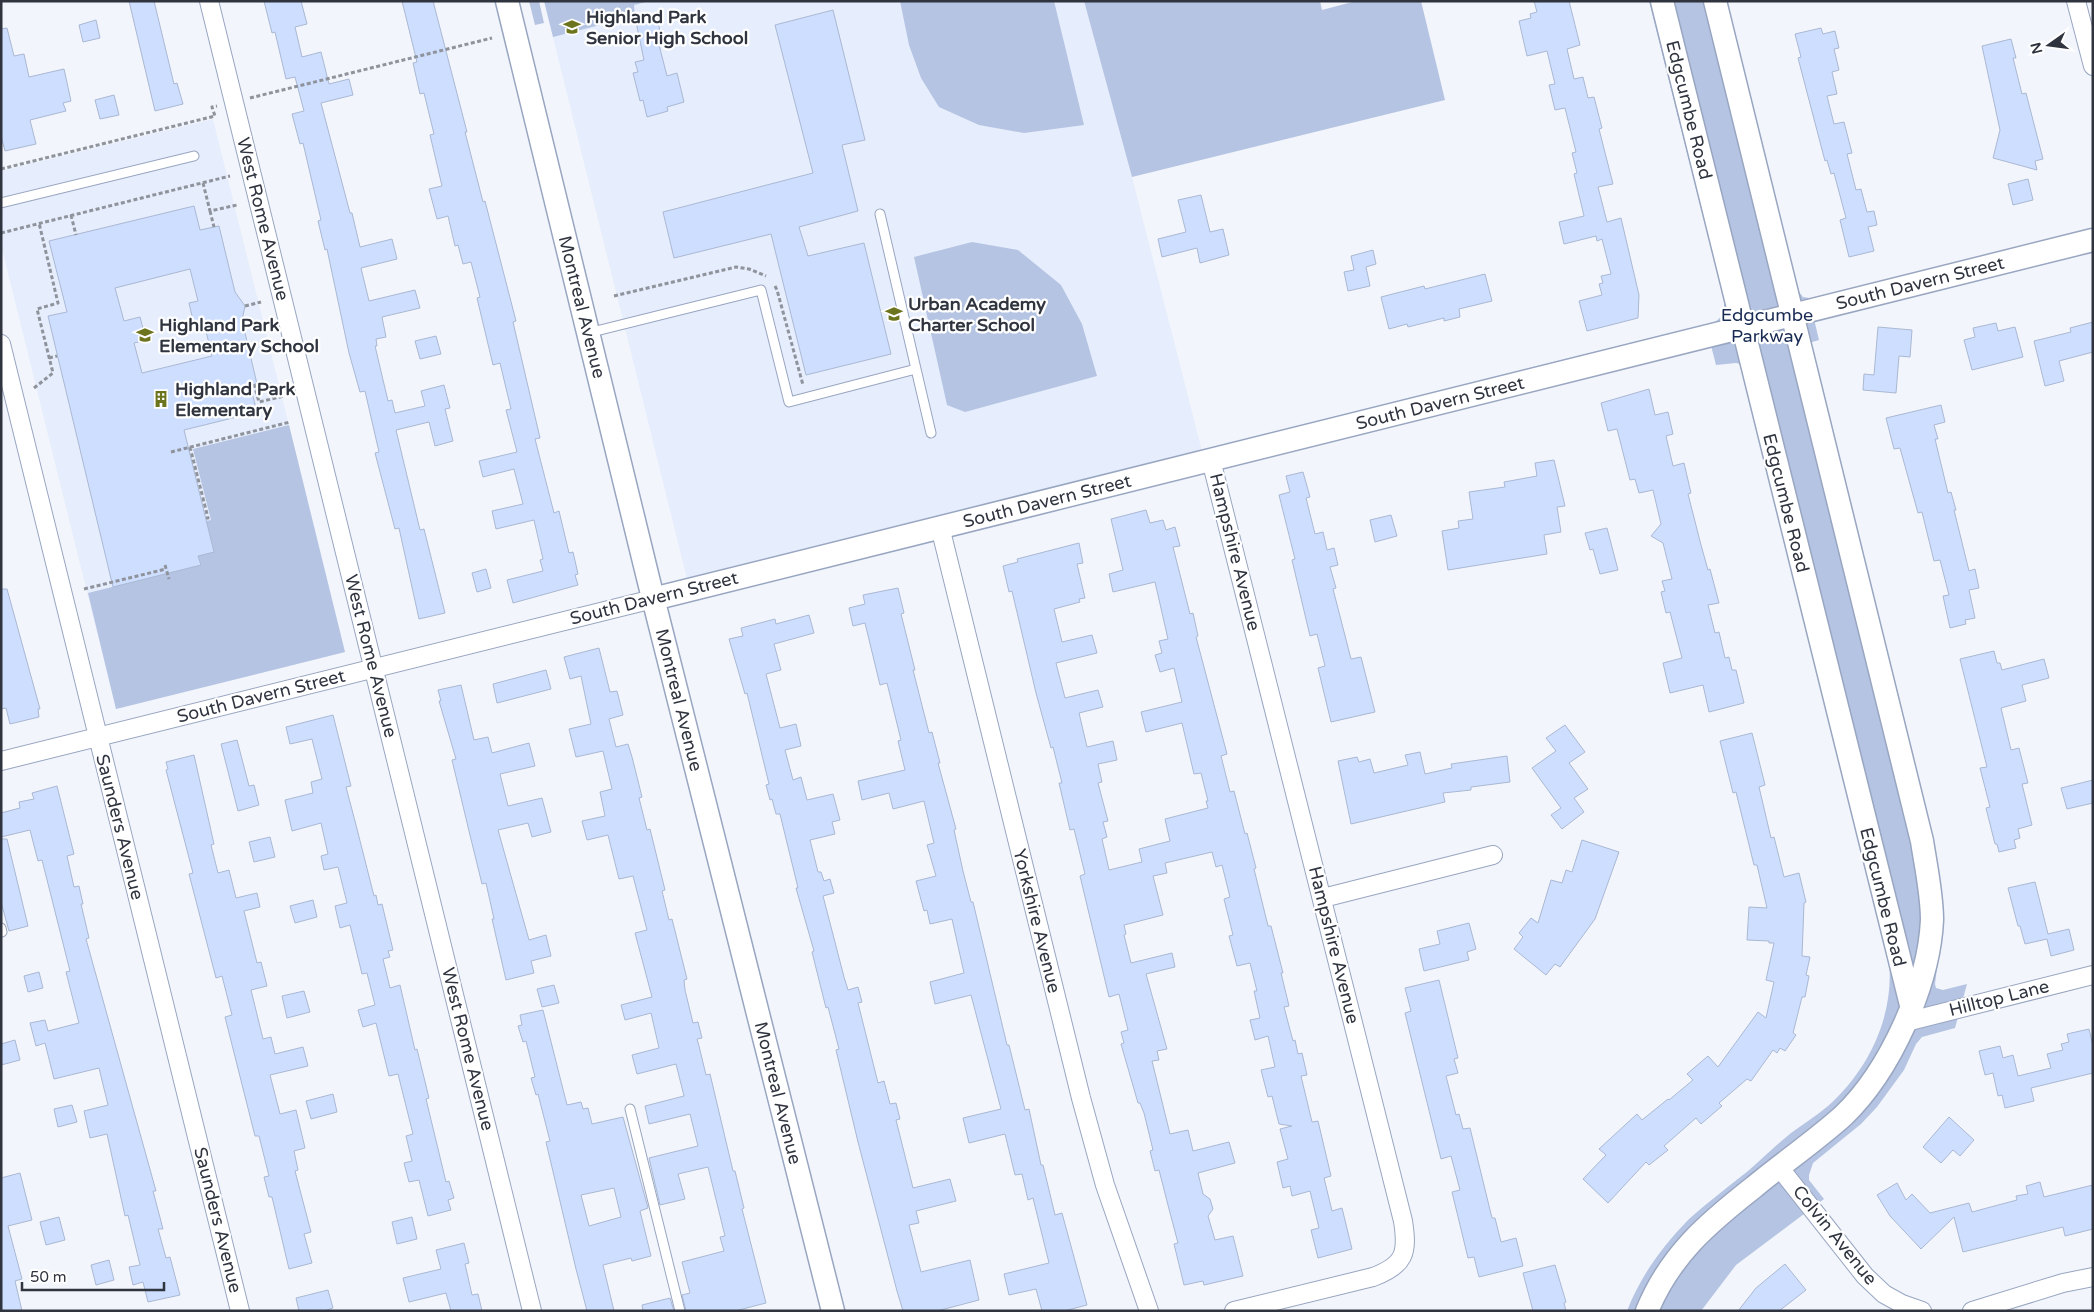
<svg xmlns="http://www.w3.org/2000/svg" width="2094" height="1312" viewBox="0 0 2094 1312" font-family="'Varela Round',sans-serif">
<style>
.built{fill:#e6edfc}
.green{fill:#b5c4e2}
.building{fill:#cedeff;stroke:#aab8d3;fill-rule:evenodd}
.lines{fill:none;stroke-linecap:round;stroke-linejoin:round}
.service-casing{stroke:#99a6c1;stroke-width:11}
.minor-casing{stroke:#99a6c1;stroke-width:20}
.tertiary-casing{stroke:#99a6c1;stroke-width:25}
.path{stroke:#8f939c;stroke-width:3;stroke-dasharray:4 2.5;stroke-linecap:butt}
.service{stroke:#fff;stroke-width:9}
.minor{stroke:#fff;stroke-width:18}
.tertiary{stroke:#fff;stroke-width:22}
.labels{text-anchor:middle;stroke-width:4.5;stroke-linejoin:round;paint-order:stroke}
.poi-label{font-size:18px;font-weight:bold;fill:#2f343f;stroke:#fff;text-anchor:start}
.street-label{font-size:18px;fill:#2f343f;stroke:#fff}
.park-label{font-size:18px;fill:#192a53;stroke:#fff}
</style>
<rect width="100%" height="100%" fill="#f2f5fb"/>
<!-- built -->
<path class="built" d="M544 1H1084L1132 177 1202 451 687 579Z
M213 119 345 652 116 709 1 245V171Z"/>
<!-- green -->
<path class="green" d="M529 1H539L544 23 535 25Z
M544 1H650L634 5 635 16 553 37Z
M900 1H1054L1084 125 1024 133 979 125 939 107 921 78 909 45Z
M1084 1H1320L1322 10 1356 1H1421L1445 100 1132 177Z
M1649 1H1723L1796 288 1803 297 1809 298 1819 340 1809 343 1939 952 1935 984 1936 988 1943 990 1967 984 1955 1028 1922 1037 1916 1044 1904 1070 1877 1107 1861 1124 1813 1163 1809 1175V1180L1824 1199 1736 1265 1701 1311H1627C1641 1275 1662 1247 1689 1219 1708 1202 1728 1187 1748 1171 1762 1159 1776 1145 1791 1133 1803 1124 1816 1116 1828 1106 1871 1068 1897 1010 1888 953L1740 364 1736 363 1716 365 1706 326C1720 321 1725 315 1724 300Z
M972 242 1018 250 1061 285 1082 324 1097 376 965 412 947 405 914 257Z
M289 425 345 652 116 709 88 593 200 565 198 556 206 521 211 520 193 449Z"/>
<!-- building -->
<path class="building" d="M129 1H154L174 84 177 83 183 104 155 111Z
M264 1H301L307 24 295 27 302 57 321 52 329 84 349 79 353 95 321 103 350 213H352L360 247 392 239 397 259 361 268 369 301 415 290 420 308 382 317 386 337 376 339 377 346H375L388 401 392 400 395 413 425 406 421 391 444 385 450 408 445 409 453 441 435 446 429 422 396 430 420 530 424 529 445 613 419 619 399 528 395 529 375 453 379 452 365 391 360 392 349 353 327 249 325 250 318 221 321 220 303 143 300 144 292 114 304 111 295 77 286 79 275 32 272 33Z
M402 1H433L467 132H465L483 202 485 201 516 321 513 322 540 438 535 439 554 513 559 511 569 553 573 552 578 574 575 575 578 585 513 603 507 580 543 571 540 560 543 559 534 520 496 529 492 511 523 504 514 469 483 477 479 461 517 452 506 410 511 409 500 363 493 365 477 298 480 297 471 262 463 264 458 245 455 246 448 216 437 219 429 189 442 186 430 135 434 134 424 93 420 94 413 63 417 62Z
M1534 1H1569L1580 45 1567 49 1574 79 1583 77 1588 98 1594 97 1602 128 1599 129 1613 184 1598 187 1607 222 1621 218 1639 295 1638 318 1587 331 1579 301 1602 295 1599 284 1603 283 1601 276 1611 274 1602 239 1597 241 1596 236 1564 244 1559 222 1584 216 1574 174 1577 173 1572 153 1576 152 1565 108 1555 110 1549 85 1555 84 1547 51 1527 56 1519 21 1531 18 1530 14 1537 12Z
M833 10 865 140 842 145 858 211 799 227 808 256 864 243 891 354 806 375 771 234 674 258 663 212 813 173 775 25Z
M657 17 661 36 657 37 667 76 677 73 684 102 667 107 668 111 647 117 643 100 640 101 633 73 638 72 635 62 644 60 636 22Z
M96 20 100 38 83 42 79 25Z
M7 28 14 56 24 54 29 77 64 69 71 101 63 103 66 111 30 120 36 144 5 151 1 136V29Z
M1821 28 1823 34 1835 31 1839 48 1834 49 1839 70 1832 72 1837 94 1827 96 1834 124 1844 122 1852 153 1847 154 1856 190 1861 189 1867 212 1874 211 1877 225 1868 227 1874 251 1849 257 1840 220 1846 218 1834 173 1831 174 1827 160 1825 161 1798 58 1801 57 1795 34Z
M2011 39 2016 58H2013L2022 94 2026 93 2043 159 2035 161 2037 170 1993 158 2000 130 1982 46Z
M114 95 119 115 100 119 95 100Z
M2028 179 2033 200 2013 205 2008 184Z
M1201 195 1210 232 1223 229 1229 255 1200 263 1197 248 1162 257 1158 239 1186 232 1178 200Z
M194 206 200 230 219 226 235 292 245 306 242 320 257 384 250 385 257 412 184 430 214 552 198 556 201 565 113 587 48 316 67 312 49 241ZM190 269 198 301 189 303 195 329 205 327 212 356 142 373 134 343 146 340 140 317 124 321 115 288Z
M1373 250 1376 264 1366 267 1370 286 1348 291 1344 272 1354 270 1351 256Z
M1485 274 1492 301 1459 309 1460 317 1444 321V318L1408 327 1407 324 1389 329 1381 297 1424 286 1425 289Z
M2093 322V352L2059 361 2064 381 2045 386 2034 341 2071 332 2070 328Z
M1996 323 1998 331 2015 327 2023 357 1972 370 1964 340 1975 337 1973 328Z
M1878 327 1912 330 1910 357 1899 356 1896 393 1863 390 1864 374 1874 375Z
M436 336 441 354 420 359 415 341Z
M1649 389 1655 415 1668 412 1673 434 1666 436 1673 466 1684 463 1691 493 1688 494 1701 545 1708 570 1710 569 1719 603 1708 605 1715 633 1719 632 1725 658 1729 657 1732 670H1736L1744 703 1709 712 1703 685 1670 693 1663 663 1682 658 1670 612 1666 613 1661 592 1665 591 1662 581 1672 579 1663 543 1651 536 1661 524 1653 490 1639 493 1635 479 1630 480 1617 429 1608 431 1601 403Z
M1941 405 1945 422 1934 425 1938 439H1935L1948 493 1951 492 1956 510H1954L1969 571 1975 569 1979 588 1969 590 1975 618 1965 620 1966 624 1950 628 1943 596 1949 595 1940 560 1934 561 1922 512 1918 513 1900 448 1894 449 1886 418Z
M1554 460 1565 506 1557 507 1561 532 1544 535 1547 554 1448 570 1442 531 1459 528 1458 521 1473 519 1469 492 1505 487 1504 482 1537 476 1535 463Z
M1303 472 1310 497 1306 498 1315 534 1323 532 1327 550 1334 548 1338 565 1330 567 1336 588 1333 589 1351 659 1361 657 1375 712 1331 722 1318 668 1325 666 1317 634 1310 636 1292 560 1295 559 1279 495 1290 492 1286 476Z
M1146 510 1150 523 1163 520 1166 530 1175 527 1180 546 1173 547 1190 614 1193 613 1198 636 1196 637 1227 754 1221 756 1230 792 1234 791 1245 834 1247 833 1256 868 1254 869 1268 926H1271L1283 973H1281L1289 1006 1284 1007 1293 1041 1295 1040 1298 1054 1302 1053 1307 1075 1301 1076 1312 1122 1318 1121 1331 1176 1324 1178 1332 1211 1342 1208 1352 1249 1318 1258 1311 1230 1319 1228 1310 1191 1292 1196 1290 1186 1283 1188 1277 1162 1288 1159 1280 1129 1292 1126 1279 1124 1272 1096 1268 1097 1261 1070 1275 1067 1268 1036 1255 1040 1250 1020 1260 1018 1254 991H1257L1250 963 1237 966 1229 936 1233 935 1224 899 1230 897 1222 865 1216 867 1212 852 1165 863 1167 873 1153 876 1163 915 1124 925 1126 934 1124 935 1131 963 1172 953 1175 967 1146 974 1167 1049 1157 1051 1159 1060 1152 1061 1170 1134 1188 1130 1193 1151 1229 1142 1235 1163 1198 1173 1203 1194 1210 1199 1213 1209 1208 1216 1215 1240 1233 1236 1243 1276 1204 1285 1203 1281 1184 1285 1174 1244 1178 1243 1169 1209 1159 1170 1155 1171 1150 1151 1153 1150 1144 1113 1140 1103H1138L1121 1044 1124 1043 1121 1032 1128 1030 1119 994 1109 997 1080 876 1085 874 1074 829 1070 830 1059 783H1062L1053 747 1051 748 1036 693 1012 591 1009 592 1003 566 1018 562 1017 559 1079 543 1083 563 1077 564 1085 598 1079 599 1080 602 1054 609 1062 642 1092 635 1097 653 1056 663 1065 698 1098 690 1103 707 1079 713 1087 747 1113 741 1117 760 1098 764 1102 782 1098 783 1108 821 1103 822 1107 837 1102 839 1109 870 1142 862 1139 849 1170 841 1165 819 1208 808 1206 801H1208L1201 773 1194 774 1182 723 1146 732 1141 712 1182 702 1174 668 1160 672 1155 655 1162 653 1159 641 1168 639 1155 582 1113 592 1109 574 1123 570 1111 519Z
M1391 515 1397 536 1375 542 1370 520Z
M1607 528 1618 570 1600 574 1593 549 1590 550 1585 533Z
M486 569 491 588 477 592 472 573Z
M898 588 904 613 901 614 915 670H913L929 733 932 732 940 763H938L956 829 954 830 963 871 971 902H973L1007 1045H1009L1025 1110 1029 1109 1041 1165H1043L1055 1215 1062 1213 1087 1305 1064 1311H1042L1036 1289 1009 1295 1004 1274 1049 1263 1033 1198 1028 1200 1022 1174 1015 1175 1005 1134 969 1143 963 1118 1001 1109 971 995 935 1004 930 982 964 973 952 919 930 924 927 910 924 911 916 881 936 876 927 845 934 843 924 801 893 809 889 793 862 800 858 781 905 770 898 741 901 740 887 683 880 685 865 623 853 626 849 608 865 604 863 595Z
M1 589H7L40 709H38L39 717 10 724 6 708 1 709Z
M809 615 814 633 774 644 781 670 766 674 780 728 796 724 801 746 785 750 793 780 801 777 807 800 833 794 840 820 832 822 835 834 810 840 818 872H821L824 881 830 879 834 893 823 896 844 977 848 990 858 987 862 1002 858 1003 878 1083 884 1081 890 1104 896 1103 900 1119 896 1120 913 1188 950 1179 956 1201 916 1211 919 1223 909 1225 921 1272 970 1260 979 1300 937 1311H903L897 1291 858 1142 836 1050 839 1049 828 1007 826 1008 812 952 814 951 796 888H798L780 814H776L772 799 770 800 766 785 769 784 747 693 745 694 729 639 743 636 741 628 775 619 776 624Z
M599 648 610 692 617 691 623 715 609 719 616 747 628 744 632 757 642 797 639 798 647 830 650 829 665 890 662 891 669 920 672 919 687 979 684 980 685 990 693 1023 698 1022 702 1038 697 1039 699 1046 706 1075 710 1074 733 1171H735L744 1208 742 1209 766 1303 735 1311H686L682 1295 690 1293 682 1262 724 1251 720 1237 725 1236 708 1167 678 1174 685 1199 660 1205 649 1158 698 1146 690 1114 649 1124 645 1106 684 1096 676 1064 637 1074 632 1055 659 1048 651 1013 625 1020 621 1005 652 997 635 933 647 930 633 876 619 879 608 835 587 840 582 821 605 816 600 792 612 789 603 751 576 757 569 729 591 724 581 676 570 679 564 657Z
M1994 651 1997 663H2000L2002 670 2044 659 2049 678 2022 685 2026 701 2001 708 2011 750 2019 748 2028 783 2022 784 2032 825 2018 829 2020 838 2014 840 2016 848 1999 852 1997 844H1995L1986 808 1990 807 1980 768 1987 767 1960 659Z
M546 670 551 689 497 703 493 684Z
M461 685 474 740 488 737 492 753 529 743 535 766 500 774 508 806 542 798 551 832 532 837 528 823 498 830 529 940 546 935 551 956 531 961 534 973 506 980 492 919H494L486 883 482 884 469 831 452 760 456 759 439 701H441L438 690Z
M333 715 351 786 346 787 356 825 374 896 376 895 378 905 382 904 393 950 388 951 390 957 383 959 390 988 400 985 415 1050 417 1049 429 1098 426 1099 446 1182 449 1181 454 1198 448 1200 451 1210 428 1216 419 1180 409 1182 404 1163 412 1161 406 1136 413 1134 398 1074 389 1076 376 1023 363 1027 358 1010 375 1005 367 973 362 974 350 925 340 928 335 906 347 903 338 867 324 870 321 856 328 854 321 823 292 831 285 800 313 793 311 782 322 779 312 739 290 744 286 727Z
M1565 725 1585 752 1569 763 1588 789 1574 798 1584 812 1562 829 1551 815 1561 808 1532 768 1556 751 1546 738Z
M1752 733 1765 785 1759 787 1771 838 1774 837 1784 877 1799 873 1806 902 1804 903 1802 956 1810 957 1806 975 1809 976 1805 997H1802L1793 1033 1796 1035 1785 1051 1780 1048 1777 1053 1773 1050 1751 1081 1747 1079 1719 1103 1722 1106 1701 1124 1696 1118 1664 1146 1668 1150 1649 1165 1646 1162 1608 1203 1583 1179 1606 1155 1599 1149 1637 1114 1642 1120 1668 1099 1669 1100 1693 1080 1687 1074 1708 1056 1718 1067 1758 1012 1766 1018 1774 982 1766 980 1774 943H1769V941L1747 940 1749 907 1767 908 1757 865H1754L1736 792 1733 793 1720 741Z
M237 740 249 786 254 785 259 805 238 811 221 744Z
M1420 752 1425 774 1452 768 1451 764 1507 756 1510 782 1471 787V790L1443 793 1445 802 1351 824 1338 761 1357 757 1359 762 1370 759 1374 773 1408 765 1405 755Z
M194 755 214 844 211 845 218 873 229 870 236 898 257 893 260 907 244 911 257 963 261 962 267 986 251 990 263 1039 271 1037 275 1054 303 1047 308 1066 270 1075 280 1114 296 1110 305 1148 294 1151 298 1170 295 1171 311 1232 304 1234 312 1263 289 1269 272 1197H269L264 1177 269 1176 259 1136H255L225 1017 232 1015 222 976 216 978 189 874 193 873 166 770 168 769 166 762Z
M2093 780V803L2067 809 2061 788Z
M57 786 74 854 67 856 74 887 79 886 83 904H81L89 938 86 939 156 1191H153L163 1229H158L166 1258 170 1257 180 1295 148 1302 143 1282 133 1285 129 1267 140 1265 128 1215 125 1216 107 1134 90 1138 84 1111 108 1105 99 1068 54 1079 45 1043 36 1046 30 1023 45 1020 48 1031 79 1023 66 972 70 971 42 860 38 861 30 830 1 837V813L20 808 19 802 34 799 32 793Z
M270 837 275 857 254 862 249 842Z
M1 839H7L28 926 9 931 1 902Z
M1582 840 1619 852 1595 919 1560 967 1555 964 1546 975 1514 949 1523 937 1519 933 1531 918 1538 923 1551 880 1562 883 1566 870 1572 872Z
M2035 882 2048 934 2069 929 2074 950 2051 956 2047 939 2025 944 2020 926H2018L2008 888Z
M313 900 317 917 295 923 290 906Z
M1469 923 1476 949 1467 952 1469 960 1424 971 1419 949 1440 944 1437 931Z
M39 972 43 988 28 992 24 976Z
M1439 980 1458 1058 1454 1059 1458 1073 1446 1076 1456 1115 1459 1114 1463 1129 1470 1128 1492 1218H1495L1501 1242 1516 1238 1523 1266 1479 1277 1474 1257 1468 1258 1452 1192 1460 1190 1451 1156 1441 1159 1405 1013 1411 1011 1405 988Z
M554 985 559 1003 542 1007 537 989Z
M304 991 310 1012 287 1018 282 996Z
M543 1010 567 1105 581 1102 583 1109 588 1108 592 1124 623 1117 648 1208 640 1211 651 1256 632 1261 631 1258 603 1265 614 1311H587L576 1269 546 1142 550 1141 538 1094 536 1095 531 1078 535 1077 526 1041 523 1042 518 1026 522 1025 520 1015ZM614 1188 621 1217 589 1226 581 1195Z
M2089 1029 2093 1046V1073L2031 1088 2034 1101 2005 1108 2002 1095 1998 1096 1993 1073 1985 1075 1979 1051 2000 1046 2003 1058 2013 1055 2018 1076 2051 1068 2047 1054 2063 1050 2061 1044 2069 1042 2067 1034Z
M15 1040 20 1060 1 1065V1044Z
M333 1094 337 1112 311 1119 306 1101Z
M72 1105 77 1122 58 1127 54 1109Z
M1949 1117 1974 1140 1960 1156 1953 1150 1941 1163 1923 1147Z
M20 1173 32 1220 8 1226 22 1279 15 1281 22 1311H1V1178Z
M2040 1182 2044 1197 2093 1185V1229L2065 1236 2063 1227 1963 1252 1954 1217 1921 1249 1890 1216 1877 1195 1897 1183 1906 1200 1912 1194 1930 1213 1969 1203 1972 1212 2017 1200 2016 1196 2028 1194 2026 1186Z
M59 1217 65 1240 46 1245 40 1222Z
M412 1217 417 1239 397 1244 392 1222Z
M464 1243 469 1263 465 1264 472 1295 478 1294 482 1311H451L446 1293 409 1302 403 1278 441 1269 436 1250Z
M109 1260 114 1280 96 1285 91 1265Z
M1785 1264 1806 1290 1779 1311H1738L1756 1288Z
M1555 1265 1566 1302 1564 1303 1566 1311H1533L1523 1273Z
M328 1290 333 1308 324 1311H299L296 1298Z
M670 1298 674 1311H643L642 1305Z"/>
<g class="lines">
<!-- service casing -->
<g class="service-casing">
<path id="service" d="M1 203 194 156
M588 333 761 290 789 402 916 369 880 214
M916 369 931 433
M1 928 2 932
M630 1109 680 1311"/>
</g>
<!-- minor casing -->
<g class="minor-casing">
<path id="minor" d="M209 1 532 1311
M2076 1 2093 66
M1 344 240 1311
M1211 460 1403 1221C1408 1253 1405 1265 1373 1277L1234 1311
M940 527 1081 1098 1105 1185 1149 1311
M1 761 653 599
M1323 898 1493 855
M1906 1022 2093 975
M1779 1167 1865 1276 1884 1294 1902 1304 1922 1311
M1972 1311 2063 1283 2093 1277"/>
</g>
<!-- tertiary casing -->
<g class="tertiary-casing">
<path id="tertiary" d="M507 1 649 582 833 1311
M1662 1 1911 1005
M653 599 2093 240
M1647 1311C1670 1255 1708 1223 1754 1187 1783 1163 1815 1141 1843 1116 1890 1071 1929 985 1932 920 1932 894 1926 867 1922 841L1715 1"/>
</g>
<!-- path -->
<path class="path" d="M250 98 492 38
M1 169 215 116 212 107 217 106
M203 183 210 211 237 205
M210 211 214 227
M71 215 76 235
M1 233 230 176
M775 286 777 290 803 385
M614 296 736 267 749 269 766 276
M245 306 261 302
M49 358 57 356
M254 384 259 402 284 396
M34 388 53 373 37 309 58 303 39 223
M190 447 208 518H206
M171 452 290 422
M165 565 169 579
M84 589 166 569"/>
<!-- service -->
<use href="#service" class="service"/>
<!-- minor -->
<use href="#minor" class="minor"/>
<!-- tertiary -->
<use href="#tertiary" class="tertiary"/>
</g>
<!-- icons -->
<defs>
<g id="school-bare" transform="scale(1.35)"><path d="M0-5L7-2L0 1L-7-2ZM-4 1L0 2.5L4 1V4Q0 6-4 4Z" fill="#6c741d" stroke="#fff" stroke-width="2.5" paint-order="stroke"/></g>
<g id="building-bare" transform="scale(1.35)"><path d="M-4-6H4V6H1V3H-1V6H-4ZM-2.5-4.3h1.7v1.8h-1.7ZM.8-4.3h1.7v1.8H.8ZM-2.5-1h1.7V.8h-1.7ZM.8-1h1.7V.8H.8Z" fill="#6c741d" stroke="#fff" stroke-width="2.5" paint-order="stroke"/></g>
</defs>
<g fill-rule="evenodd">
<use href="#school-bare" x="572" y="27"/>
<use href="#school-bare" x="894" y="314"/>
<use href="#school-bare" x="145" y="335"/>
<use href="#building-bare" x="161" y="399"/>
</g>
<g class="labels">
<!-- poi labels -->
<g class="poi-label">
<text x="586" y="23">Highland Park<tspan x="586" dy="21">Senior High School</tspan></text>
<text x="908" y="310">Urban Academy<tspan x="908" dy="21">Charter School</tspan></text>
<text x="159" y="331">Highland Park<tspan x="159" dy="21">Elementary School</tspan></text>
<text x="175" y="395">Highland Park<tspan x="175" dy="21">Elementary</tspan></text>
</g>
<!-- street labels -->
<g class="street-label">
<text transform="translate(1689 110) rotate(76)" y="6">Edgcumbe Road</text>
<text transform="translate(263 219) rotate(76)" y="6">West Rome Avenue</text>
<text transform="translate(1920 283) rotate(-14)" y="6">South Davern Street</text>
<text transform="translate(582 307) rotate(76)" y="6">Montreal Avenue</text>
<text transform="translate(1440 403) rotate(-14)" y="6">South Davern Street</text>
<text transform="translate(1047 501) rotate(-14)" y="6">South Davern Street</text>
<text transform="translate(1786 503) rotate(76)" y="6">Edgcumbe Road</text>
<text transform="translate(1235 552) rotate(76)" y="6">Hampshire Avenue</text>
<text transform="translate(654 598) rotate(-14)" y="6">South Davern Street</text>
<text transform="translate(371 656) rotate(76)" y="6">West Rome Avenue</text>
<text transform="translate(261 696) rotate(-14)" y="6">South Davern Street</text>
<text transform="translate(679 700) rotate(76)" y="6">Montreal Avenue</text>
<text transform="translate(120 827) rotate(76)" y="6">Saunders Avenue</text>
<text transform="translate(1883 897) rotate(76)" y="6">Edgcumbe Road</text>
<text transform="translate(1037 921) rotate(76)" y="6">Yorkshire Avenue</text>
<text transform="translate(1334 945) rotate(76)" y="6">Hampshire Avenue</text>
<text transform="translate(1999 998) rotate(-14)" y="6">Hilltop Lane</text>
<text transform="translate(468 1049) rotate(76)" y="6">West Rome Avenue</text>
<text transform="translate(778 1093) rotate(76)" y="6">Montreal Avenue</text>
<text transform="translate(218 1220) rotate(76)" y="6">Saunders Avenue</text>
<text transform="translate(1835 1235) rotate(51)" y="6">Colvin Avenue</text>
</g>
<!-- park labels -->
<g class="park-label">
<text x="1767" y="321">Edgcumbe<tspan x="1767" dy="21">Parkway</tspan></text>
</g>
</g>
<!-- border -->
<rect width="2094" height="1312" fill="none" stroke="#2f343f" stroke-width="5"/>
<!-- north arrow -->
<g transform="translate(2049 45) rotate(256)" stroke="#ffffff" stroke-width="4" paint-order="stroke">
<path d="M0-4L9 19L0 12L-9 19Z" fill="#2f343f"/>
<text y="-8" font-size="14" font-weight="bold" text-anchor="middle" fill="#2f343f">N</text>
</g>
<!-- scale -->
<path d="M22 1282v8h142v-8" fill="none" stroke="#2f343f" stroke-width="2.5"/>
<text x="30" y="1282" font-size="15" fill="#2f343f" stroke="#ffffff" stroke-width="4" paint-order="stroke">50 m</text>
</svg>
